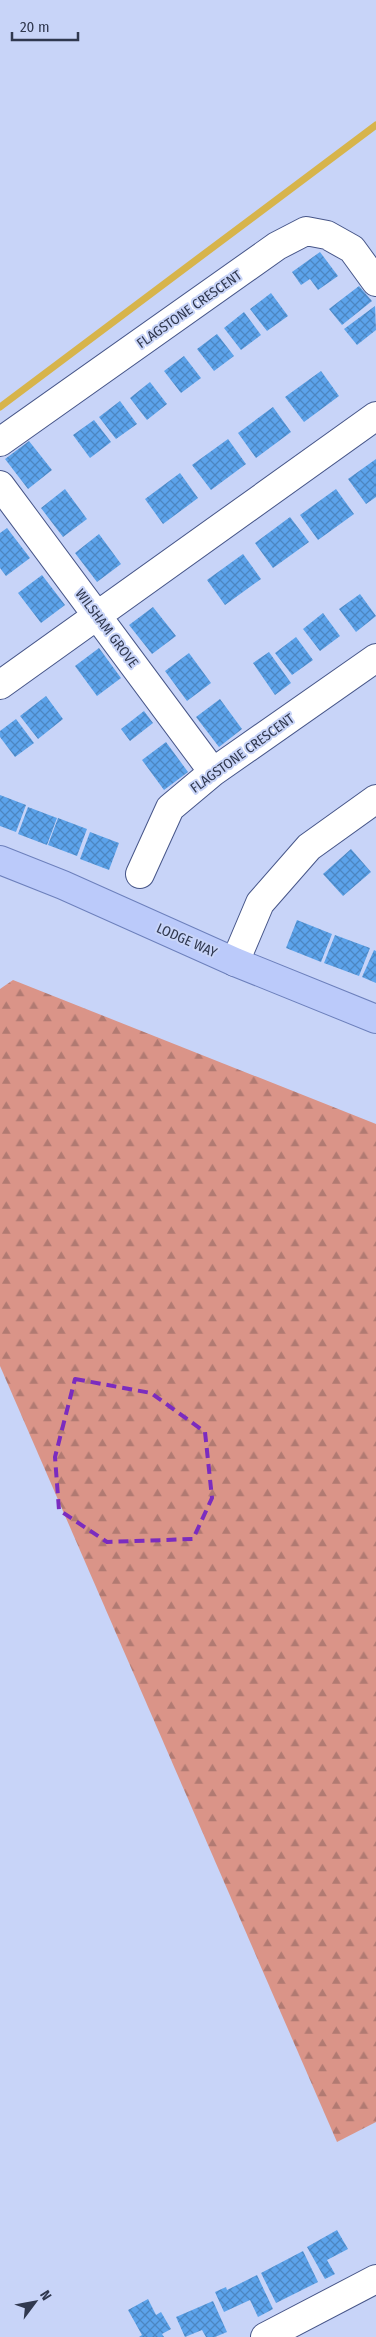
<svg xmlns="http://www.w3.org/2000/svg" width="376" height="2337" viewBox="0 0 376 2337" font-family="'Fira Sans Condensed',sans-serif">
<style>
.forest{fill:url(#forest-firs)}
.lines{fill:none;stroke-linecap:round;stroke-linejoin:round}
.stream{stroke:#d7b44b;stroke-width:7}
.building{fill:url(#building-cross-hatch)}
.minor-casing{stroke:#475689;stroke-width:30}
.major-casing{stroke:#6d80bc;stroke-width:30}
.minor{stroke:#fff;stroke-width:28}
.major{stroke:#bbcafa;stroke-width:28}
.marked{fill:none;stroke:#7b2cbf;stroke-width:4;stroke-dasharray:10 6;stroke-linejoin:round}
.labels{text-anchor:middle;stroke-width:4;stroke-linejoin:round;paint-order:stroke}
.street-label{font-size:14px;fill:#30384f;stroke:#c8d4f8}
</style>
<defs>
<pattern id="forest-firs" width="22" height="20" patternUnits="userSpaceOnUse" patternTransform="scale(1.25)"><rect width="22" height="20" fill="#da9488"/><path d="M5 1l3.5 6h-7zM16 11l3.5 6h-7z" fill="#b17a72"/></pattern>
<pattern id="building-cross-hatch" width="8" height="8" patternUnits="userSpaceOnUse" patternTransform="scale(1.25)"><rect width="8" height="8" fill="#5ca3eb"/><path d="M0 0l8 8M0 8l8-8" fill="none" stroke="#4c86c1"/></pattern>
</defs>
<rect width="100%" height="100%" fill="#c8d4f8"/>
<!-- forest -->
<path class="forest" d="M13 980 376 1124V2122L337 2142 0 1366V989Z"/>
<g class="lines">
<!-- stream -->
<path class="stream" d="M0 407 376 125"/>
</g>
<!-- building -->
<path class="building" d="M320 252 338 276 318 290 310 279 301 285 292 272Z
M359 286 372 301 342 325 329 309Z
M271 293 288 316 267 331 250 309Z
M375 306 376 330 357 345 344 329Z
M244 312 261 335 241 350 224 328Z
M217 334 234 356 214 371 197 349Z
M184 356 201 378 181 393 164 371Z
M321 371 339 396 304 422 285 397Z
M150 382 167 404 147 420 130 398Z
M120 401 137 424 116 439 99 417Z
M273 407 291 432 256 458 238 433Z
M94 420 111 442 90 458 73 435Z
M228 439 246 464 211 490 192 465Z
M29 441 52 470 28 489 5 459Z
M376 459V497L366 504 348 479Z
M180 473 198 498 163 524 145 499Z
M65 489 87 519 63 537 41 508Z
M336 489 354 514 318 540 300 515Z
M290 517 309 542 273 568 255 543Z
M7 528 30 558 6 576 0 568V533Z
M99 534 121 564 97 582 75 553Z
M243 554 261 579 225 605 207 580Z
M42 575 65 605 41 623 18 593Z
M360 594 376 616 356 632 339 609Z
M153 607 176 636 152 654 129 625Z
M323 613 340 636 320 651 303 629Z
M296 637 313 660 292 675 275 653Z
M99 648 121 678 97 696 75 666Z
M269 652 291 683 275 695 253 663Z
M189 653 211 683 187 701 165 671Z
M46 696 63 719 38 739 20 716Z
M220 699 242 729 219 747 196 717Z
M144 711 153 723 130 741 121 729Z
M16 719 34 743 15 757 0 737V731Z
M166 742 188 772 164 790 142 760Z
M0 795 26 805 16 832 0 826Z
M28 807 57 818 47 845 18 834Z
M58 818 87 829 77 856 48 845Z
M90 832 119 843 109 870 80 859Z
M351 849 371 872 343 896 323 874Z
M297 920 332 934 321 962 286 948Z
M335 935 370 948 359 976 324 963Z
M374 950 376 951V983L362 977Z
M337 2230 348 2249 327 2260 335 2274 325 2279 307 2247Z
M303 2251 318 2282 276 2303 261 2273Z
M257 2275 273 2309 258 2317 250 2300 224 2312 215 2292 226 2287 227 2290Z
M148 2299 156 2315 161 2312 171 2329 162 2334 164 2337H139L142 2335 128 2310Z
M213 2301 227 2332 215 2337H206L202 2330 185 2337 176 2317Z"/>
<g class="lines">
<!-- minor casing -->
<g class="minor-casing">
<path id="minor" d="M0 442 277 246 306 231 327 235 352 249 376 282
M0 485 213 772
M0 685 376 416
M140 874 170 808 213 772 376 658
M235 962 260 903 309 847 376 799
M265 2337 376 2279"/>
</g>
<!-- major casing -->
<g class="major-casing">
<path id="major" d="M0 860 63 885 235 962 376 1019"/>
</g>
<!-- minor -->
<use href="#minor" class="minor"/>
<!-- major -->
<use href="#major" class="major"/>
</g>
<!-- marked area -->
<path class="marked" d="M75 1379 151 1393 205 1432 212 1498 193 1539 107 1542 59 1510 55 1457Z"/>
<g class="labels">
<!-- street labels -->
<g class="street-label">
<text transform="translate(189 309) rotate(-35)" y="5">FLAGSTONE CRESCENT</text>
<text transform="translate(107 628) rotate(53)" y="5">WILSHAM GROVE</text>
<text transform="translate(242 753) rotate(-36)" y="5">FLAGSTONE CRESCENT</text>
<text transform="translate(187 940) rotate(24)" y="5">LODGE WAY</text>
</g>
</g>
<!-- north arrow -->
<g transform="translate(35 2302) rotate(58)" stroke="#c8d4f8" stroke-width="4" paint-order="stroke">
<path d="M0-4L9 19L0 12L-9 19Z" fill="#30384f"/>
<text y="-8" font-size="14" font-weight="bold" text-anchor="middle" fill="#30384f">N</text>
</g>
<!-- scale -->
<path d="M12 32v8h66v-8" fill="none" stroke="#30384f" stroke-width="2.5"/>
<text x="20" y="32" font-size="15" fill="#30384f" stroke="#c8d4f8" stroke-width="4" paint-order="stroke">20 m</text>
</svg>
